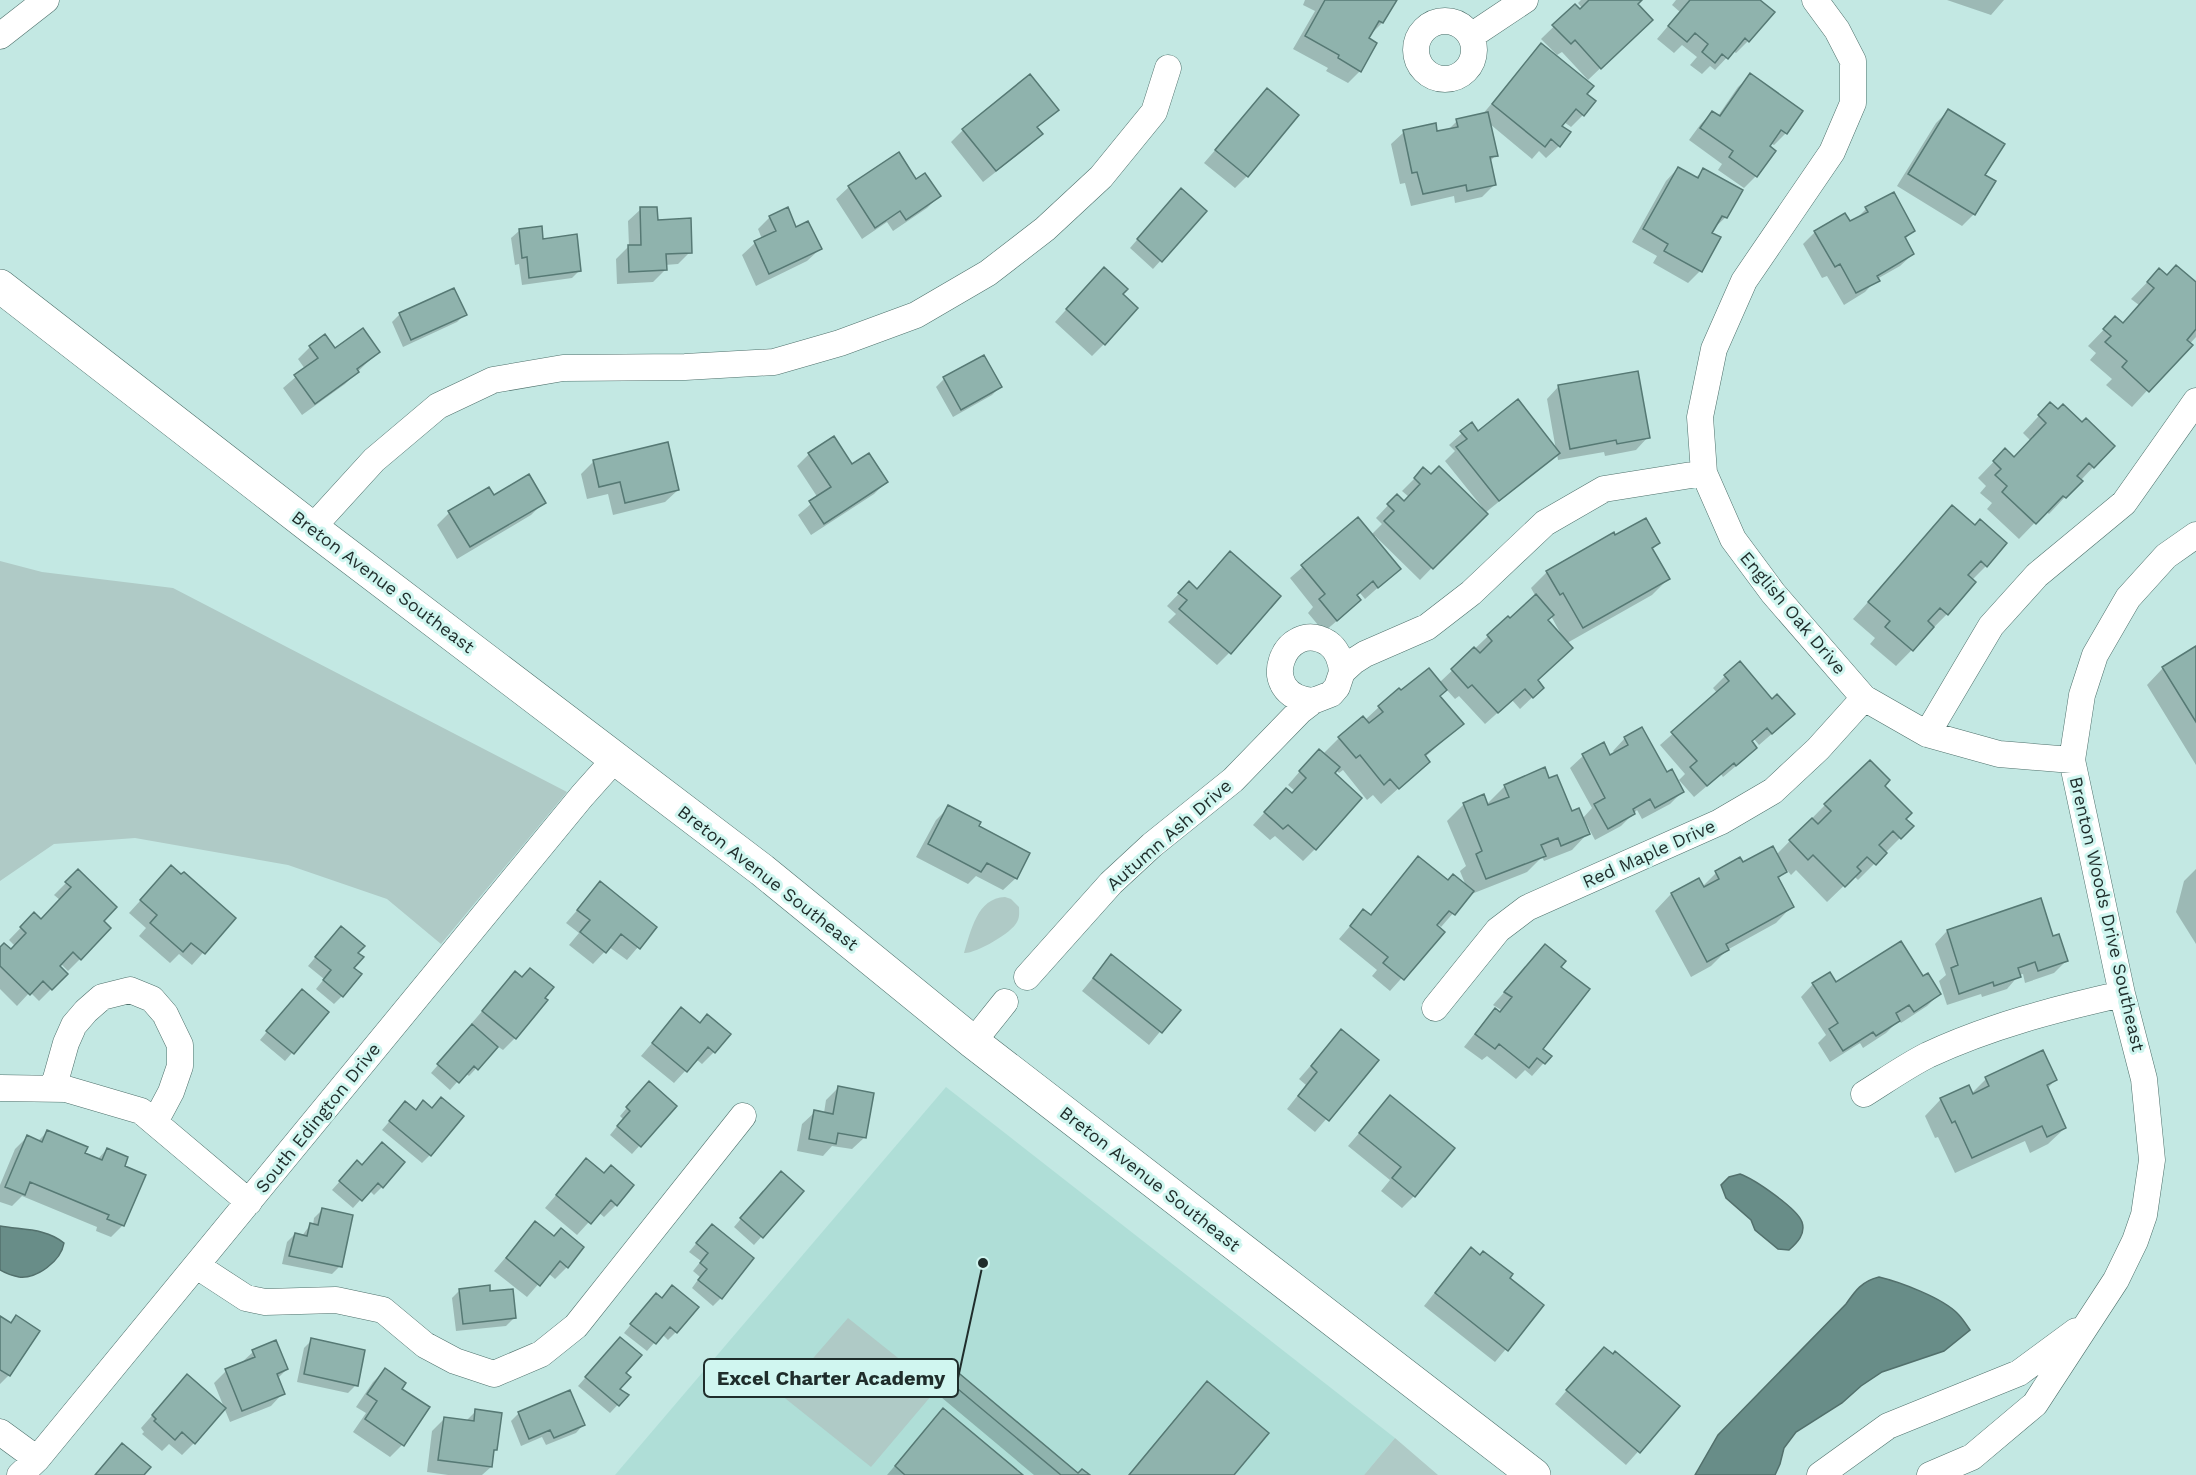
<svg xmlns="http://www.w3.org/2000/svg" width="2196" height="1475" viewBox="0 0 2196 1475" font-family="'Work Sans',sans-serif">
<style>
.built{fill:#afded7}
.green{fill:#afcac6}
.water{fill:#688d88;stroke:#52706c;stroke-width:1.5}
.shadow{fill:#0003;fill-rule:evenodd}
.building{fill:#8fb3ad;stroke:#567974;stroke-width:1.5}
.lines{fill:none;stroke-linecap:round;stroke-linejoin:round}
.street-casing{stroke:#4e706b;stroke-width:27}
.secondary-casing{stroke:#4e706b;stroke-width:34}
.street{stroke:#fff;stroke-width:26}
.secondary{stroke:#fff;stroke-width:33}
.labels{text-anchor:middle;stroke-width:6;stroke-linejoin:round;paint-order:stroke}
.street-label{font-size:18px;fill:#1f2d2b;stroke:#d0f6f0}
.leader{fill:none;stroke:#1f2d2b;stroke-width:2}
.callout-dot{fill:#1f2d2b;stroke:#d0f6f0;stroke-width:2}
.callout{fill:#d0f6f0;stroke:#1f2d2b;stroke-width:2}
.callout-label{font-size:20px;text-anchor:middle;font-weight:bold;fill:#1f2d2b}
</style>
<rect width="100%" height="100%" fill="#c3e8e3"/>
<!-- built -->
<path class="built" d="M946 1087 1395 1438 1364 1475H615Z"/>
<!-- green -->
<path class="green" d="M0 561 42 572 173 588 567 792 441 944 387 899 288 865 135 838 54 844 0 881Z
M1005 897 1011 899 1019 907C1019 912 1020 917 1017 922 1012 933 975 954 964 953 971 931 977 898 1005 897Z
M848 1318 937 1389 871 1467 781 1395Z
M1395 1438 1438 1475H1364Z"/>
<!-- water -->
<path class="water" d="M1740 1174C1754 1179 1797 1208 1802 1222 1806 1234 1797 1243 1789 1250L1778 1249 1755 1230 1751 1220 1726 1198 1721 1185 1729 1177Z
M0 1226C22 1230 46 1228 64 1243 61 1261 37 1279 19 1277 13 1276 5 1273 0 1270Z
M1879 1277C1900 1282 1943 1298 1958 1314 1962 1318 1966 1324 1970 1330L1944 1351 1882 1372 1861 1386 1842 1403 1796 1432 1784 1448 1780 1464 1775 1475H1695L1718 1435 1846 1304C1855 1291 1862 1281 1879 1277Z"/>
<!-- shadow -->
<path class="shadow" d="M1305 0H1395L1382 23 1370 35 1360 71 1348 83 1326 71 1328 68 1293 49 1315 11 1303 5Z
M1581 0H1640L1636 4 1638 32 1588 80 1562 52 1557 55 1541 39 1575 6 1580 11 1582 8 1578 3Z
M1676 0H1758L1748 41 1736 53 1733 51 1715 70 1710 66 1702 74 1690 65 1697 57 1682 45 1674 53 1657 39 1680 12 1672 5Z
M1947 0H2004L1991 15Z
M1541 45 1584 95 1583 115 1571 127 1564 122 1560 126 1559 146 1546 158 1539 151 1532 159 1490 124 1496 155 1489 162 1494 185 1482 197 1455 203 1454 196 1411 206 1405 183 1400 184 1391 144 1404 132 1436 133 1447 131 1457 121 1482 115Z
M1751 75 1786 133 1774 145 1770 143 1756 176 1744 188 1718 170 1722 164 1689 140 1700 125 1712 112 1718 116 1738 87Z
M1267 90 1247 176 1235 188 1204 163Z
M1057 110 1037 128 1041 134 1029 146 983 182 951 142 963 130Z
M1948 111 1983 176 1974 214 1962 226 1897 186 1936 123Z
M898 154 915 181 939 196 927 208 893 231 887 222 862 239 836 199 849 187Z
M1678 168 1695 178 1704 170 1726 217 1713 229 1700 271 1688 283 1653 263 1657 256 1632 242 1666 181Z
M1173 198 1205 211 1153 269 1130 248Z
M641 209 690 252 678 264 665 265V270L653 282 617 284 616 259 629 246 628 221Z
M1866 209 1914 230 1904 240 1913 254 1900 266 1877 279 1865 292 1844 305 1827 276 1822 278 1803 244 1815 232 1854 221Z
M770 217 796 229 820 249 807 261 756 286 742 255 755 243 762 239 758 229Z
M519 231 542 241 580 270 572 278 522 285 519 264 515 265 511 238Z
M2159 270 2166 277 2196 284V337L2132 407 2106 385 2112 379 2090 360 2096 353 2088 346 2115 318 2122 324 2139 305 2131 299Z
M1092 281 1104 344 1092 356 1055 322Z
M400 314H465L457 322 403 347 392 322Z
M310 347 378 352 345 384 302 415 283 388 305 369 298 359Z
M983 357 1000 387 992 395 953 417 936 387 944 379Z
M1559 386 1648 437 1636 450 1605 456 1604 452 1558 460 1557 454 1485 513 1420 580 1375 536 1373 537 1399 569 1365 599 1360 593 1356 596 1347 612 1324 632 1308 613 1313 607 1290 578 1358 519 1371 535 1382 524 1376 518 1397 496 1404 503 1409 497 1402 491 1424 469 1481 509 1482 507 1445 461 1455 451 1449 445 1472 424 1478 433 1556 450 1547 399Z
M2050 404 2058 411 2082 424 2113 446 2049 514 2046 511 2019 539 1987 509 1992 503 1980 493 1986 486 1978 478 2005 450 2014 458 2030 440 2023 433Z
M667 444 678 490 665 502 613 515 608 494 587 499 581 474 593 462Z
M809 454 852 466 886 482 874 494 811 535 798 515 818 498 797 466Z
M493 497 544 502 531 515 457 559 437 525 449 513Z
M1952 507 1986 566 1972 580 1947 614 1896 666 1870 644 1875 638 1853 619Z
M1615 537 1658 543 1652 550 1668 579 1652 595 1567 643 1536 681 1542 688 1520 709 1512 700 1485 724 1459 696 1455 699 1446 689 1439 696 1462 724 1425 757 1428 762 1381 804 1373 795 1367 800 1343 770 1339 773 1336 770 1315 849 1303 861 1275 836 1270 840 1253 825 1274 802 1291 795 1295 791 1288 785 1307 763 1323 754 1339 738 1365 720 1379 707 1401 692 1439 683 1507 618 1510 620 1536 597 1531 588 1547 572ZM1551 616 1562 636 1546 621Z
M1189 583 1229 653 1217 665 1168 622 1176 614 1167 606Z
M2196 648V765L2147 685 2163 668Z
M1725 676 1781 726 1759 745 1754 739 1750 742 1743 760 1723 777 1721 774 1694 797 1679 780 1685 774 1660 745 1718 694 1713 688Z
M1625 738 1666 774 1682 792 1670 804 1642 819 1637 810 1621 826 1595 840 1585 821 1583 822 1588 833 1572 850 1544 861 1542 857 1527 872 1469 895 1441 927 1437 923 1435 926 1443 932 1390 991 1372 976 1377 970 1339 939 1363 911 1369 916 1418 858 1448 882 1466 886 1460 871 1466 866 1447 821 1464 804 1486 805 1505 786 1549 780 1571 813 1582 819 1592 808 1570 768 1583 756 1603 744 1610 757 1615 754 1613 751Z
M1882 786 1904 819 1912 826 1858 880 1854 876 1827 902 1796 870 1791 875 1787 870 1778 879 1792 906 1776 923 1727 950 1711 966 1691 977 1655 911 1671 894 1698 880 1702 887 1716 873 1776 855 1825 805Z
M949 807 976 827 1016 878 1003 890 976 876 968 884 916 857 936 820Z
M171 867 234 918 192 965 179 954 170 963 139 936 146 928 129 913Z
M2196 869V944L2176 912 2184 881Z
M78 871 102 921 80 959 68 971 60 963 51 989 39 1001 30 992 17 1006 0 989V949L10 951 15 946 9 940 34 914 41 920 60 900 54 895Z
M601 883 655 927 627 960 609 947 593 964 569 945 579 933 566 923Z
M2040 900 2052 938 2066 961 2054 973 2025 983 2023 974 2019 975 2007 989 1982 997 1981 994 1947 1005 1939 981 1946 975 1935 944 1947 931Z
M333 936 356 953 342 996 334 1004 316 989 324 979 308 966Z
M1545 946 1559 967 1541 1049 1550 1056 1532 1076 1525 1070 1516 1079 1487 1056 1482 1060 1464 1047 1483 1023 1495 1010 1498 1013 1501 1010 1493 1005Z
M1111 956 1178 1010 1149 1045 1082 991Z
M515 973V1038L503 1050 497 1046 469 1076 465 1073 450 1090 431 1073 473 1025 471 1024Z
M1922 978 1939 994 1927 1006 1901 1023 1899 1020 1886 1033 1863 1048 1860 1043 1830 1062 1818 1043 1826 1035 1801 997 1813 984Z
M294 999 327 1012 285 1061 260 1040Z
M681 1009 714 1052 702 1064 696 1059 674 1083 641 1056Z
M1341 1031 1377 1060 1315 1132 1287 1109 1306 1085 1299 1079Z
M1986 1079 2055 1080 2047 1089 2065 1128 2048 1144 2030 1153 2025 1141 1955 1173 1938 1137 1935 1138 1925 1116 1941 1099 1972 1093Z
M838 1088 865 1137 852 1149 832 1146 823 1156 797 1151 802 1124 815 1112 824 1113 826 1100Z
M641 1091 675 1106 632 1154 610 1135 623 1119 620 1116Z
M1390 1097 1414 1196 1402 1208 1381 1191 1390 1180 1348 1146Z
M405 1103 415 1111 431 1109 430 1155 422 1163 382 1130Z
M48 1131 83 1154 97 1160 107 1149 123 1167V1225L111 1237 96 1231 97 1227 22 1196 12 1206 0 1202V1185L15 1149 27 1137 38 1141Z
M586 1160 603 1175 616 1205 604 1217 598 1212 577 1235 545 1208Z
M357 1162 382 1187 374 1195 369 1190 353 1208 332 1190Z
M773 1181 802 1191 754 1245 734 1227Z
M322 1210 340 1266 332 1274 282 1264 287 1242 295 1234 302 1236 310 1225H313L314 1218Z
M535 1223 567 1267 555 1279 548 1273 527 1297 494 1271Z
M704 1234 721 1298 713 1306 692 1288 700 1277 693 1271 701 1261 689 1252Z
M1471 1249 1542 1306 1495 1362 1424 1306 1459 1262Z
M460 1290 489 1293 514 1318 506 1326 456 1331 452 1298Z
M656 1294 676 1332 668 1340 662 1334 647 1351 624 1333Z
M16 1317 38 1331 9 1375 0 1384V1318L9 1324Z
M312 1340 356 1385 348 1393 297 1382 304 1348Z
M613 1346 624 1373 618 1389 626 1396 610 1413 578 1386Z
M253 1352 287 1369 277 1379 283 1393 271 1406 230 1422 214 1383 226 1371 240 1364Z
M1592 1361 1678 1407 1626 1465 1555 1404Z
M948 1366 1078 1475H1087H1034L929 1387Z
M385 1370 400 1389 402 1445 390 1457 353 1432 366 1413 356 1407 373 1382Z
M187 1376 194 1443 182 1455 169 1444 162 1451 142 1434 144 1432 141 1428Z
M1207 1383 1232 1475H1128L1195 1395Z
M476 1411 496 1449 493 1453 491 1467 482 1475H448L427 1472 432 1431 445 1418 466 1421Z
M519 1413 583 1425 576 1433 546 1445 542 1437 521 1446 511 1421Z
M931 1423 1021 1475H887Z"/>
<!-- building -->
<path class="building" d="M1325 0H1397L1383 23 1379 21 1369 38 1377 43 1361 72 1338 58 1339 55 1305 36Z
M1589 0H1642L1638 4 1653 20 1601 69 1575 40 1571 44 1552 25 1575 4 1580 9Z
M1690 0H1760L1775 12 1749 42 1745 38 1728 59 1722 54 1715 63 1702 52 1708 44 1695 33 1687 42 1668 26Z
M1541 43 1594 86 1587 94 1596 101 1584 116 1576 109 1562 126 1571 132 1560 147 1551 139 1545 147 1492 104Z
M1750 73 1803 111 1787 134 1781 130 1770 146 1776 151 1757 177 1729 157 1733 151 1700 128 1712 111 1720 116Z
M1030 74 1059 110 1037 127 1043 134 996 171 962 129Z
M1267 88 1299 115 1248 177 1215 150Z
M1948 109 2005 144 1985 175 1996 181 1975 215 1908 174Z
M1488 112 1498 156 1490 157 1496 185 1467 191 1466 185 1423 194 1417 172 1412 173 1403 130 1436 123 1437 131 1458 127 1456 119Z
M899 152 916 179 925 173 941 196 906 220 900 211 875 228 848 186Z
M1678 167 1698 178 1703 168 1743 190 1727 218 1722 216 1712 233 1721 237 1702 272 1664 251 1668 244 1643 229Z
M1181 188 1207 211 1162 262 1137 239Z
M1894 192 1915 231 1905 237 1914 254 1877 276 1880 281 1856 293 1840 264 1835 267 1814 231 1845 213 1850 221 1868 212 1865 207Z
M640 207H657L658 220 691 218 692 253 666 254 667 270 629 272 628 245H641Z
M788 207 796 227 808 221 822 249 769 274 754 241 776 231 769 216Z
M542 226 543 239 577 234 581 271 529 278 527 257 522 258 519 229Z
M2176 265 2196 282V329L2187 340 2193 345 2149 392 2122 367 2127 361 2105 342 2111 336 2103 329 2115 316 2123 323 2154 288 2147 282 2159 268 2167 275Z
M1104 267 1128 289 1123 294 1138 308 1105 345 1066 309Z
M454 288 467 315 411 340 399 313Z
M363 328 380 352 357 369 359 372 315 404 294 375 318 358 309 346 325 334 335 348Z
M984 355 1002 387 961 410 943 377Z
M1638 371 1650 438 1617 444 1616 440 1570 449 1558 385Z
M1518 399 1560 453 1499 501 1456 447 1467 439 1460 431 1472 422 1478 431Z
M2050 402 2058 409 2063 404 2082 422 2086 418 2115 446 2094 468 2089 463 2077 476 2083 481 2066 498 2063 496 2036 524 2002 492 2007 486 1995 475 2001 469 1993 461 2005 448 2014 457 2046 423 2038 415Z
M834 436 852 464 869 453 888 482 824 524 809 501 831 487 808 453Z
M668 442 679 490 625 503 620 482 599 487 593 460Z
M1439 466 1488 514 1433 569 1384 521 1394 511 1387 504 1397 494 1404 501 1420 484 1414 478 1423 467 1431 474Z
M529 474 546 503 470 547 448 511 489 487 494 495Z
M1952 505 1975 525 1980 519 2007 543 1987 567 1981 561 1968 575 1976 582 1948 615 1940 608 1928 621 1934 627 1913 651 1885 627 1890 621 1868 602Z
M1358 517 1401 569 1378 588 1373 581 1357 595 1361 600 1337 621 1319 599 1325 594 1301 565Z
M1646 518 1660 543 1652 548 1670 579 1583 628 1563 593 1560 595 1546 571 1614 532 1615 535Z
M1230 551 1281 596 1231 654 1179 609 1187 600 1178 593 1189 581 1197 589Z
M1536 594 1554 615 1548 620 1573 648 1538 680 1544 688 1533 698 1525 689 1498 713 1472 685 1468 688 1451 669 1474 647 1480 653 1492 641 1487 635 1508 616 1510 618Z
M2196 646V722L2162 667Z
M1740 661 1772 699 1777 694 1795 714 1772 734 1767 728 1752 741 1757 748 1736 766 1734 763 1707 786 1690 767 1697 761 1671 732 1729 681 1724 675Z
M1429 668 1447 690 1440 696 1464 724 1425 755 1430 762 1399 789 1390 779 1384 785 1360 755 1356 758 1338 737 1363 716 1369 723 1383 712 1378 706 1399 688 1401 690Z
M1642 727 1667 772 1672 769 1684 792 1655 808 1650 799 1633 809 1635 814 1608 829 1594 804 1605 798 1582 754 1604 742 1610 755 1628 745 1624 737Z
M1319 749 1340 767 1335 773 1362 798 1316 850 1288 825 1283 829 1264 812 1286 788 1292 793 1306 778 1299 771Z
M1870 760 1890 780 1885 786 1912 813 1906 819 1914 826 1901 839 1893 831 1879 845 1887 853 1876 865 1867 857 1857 867 1861 871 1845 887 1813 855 1808 860 1789 840 1812 818 1818 824 1831 811 1824 804Z
M1545 767 1549 778 1557 775 1572 811 1579 808 1590 834 1561 846 1558 838 1541 845 1546 856 1486 879 1476 854 1482 851 1463 803 1484 794 1488 805 1509 797 1504 785Z
M948 805 981 822 979 826 1030 853 1017 879 987 863 981 872 928 844Z
M1773 846 1787 872 1778 877 1794 907 1726 944 1729 950 1707 962 1671 893 1699 878 1704 887 1719 879 1715 871 1740 857 1743 862Z
M1418 856 1448 880 1453 874 1474 891 1455 915 1449 911 1437 925 1445 932 1404 980 1383 963 1388 957 1350 926 1363 909 1371 915Z
M171 865 181 874 184 872 236 918 205 954 191 943 183 952 150 923 157 915 140 900Z
M78 869 117 907 104 921 111 928 81 960 73 952 60 966 68 974 52 990 43 981 30 995 0 966V947L4 943 11 949 26 933 20 927 34 912 41 919 71 887 65 882Z
M600 881 657 927 640 949 621 934 606 953 580 932 590 920 577 910Z
M2041 898 2053 936 2059 934 2068 961 2038 971 2035 962 2018 968 2021 977 1994 986 1993 982 1959 994 1951 968 1958 965 1947 930Z
M341 926 365 946 358 953 364 957 354 968 362 974 343 997 323 980 331 970 315 957Z
M1901 941 1923 976 1928 973 1941 994 1914 1012 1909 1005 1896 1013 1900 1021 1876 1036 1873 1032 1843 1051 1829 1029 1838 1023 1812 983 1830 972 1836 982Z
M1545 944 1566 961 1561 967 1590 989 1543 1049 1552 1056 1545 1064 1537 1058 1529 1068 1499 1044 1495 1049 1475 1034 1495 1008 1500 1012 1512 997 1504 992Z
M1111 954 1181 1010 1162 1033 1093 978Z
M530 968 554 987 545 998 548 1000 516 1039 482 1011 515 971 522 977Z
M302 989 329 1012 294 1054 266 1031Z
M681 1007 700 1023 707 1014 731 1034 715 1053 708 1047 687 1072 652 1043Z
M472 1024 498 1047 478 1070 474 1066 459 1083 437 1064Z
M1341 1029 1379 1060 1329 1121 1298 1096 1317 1072 1311 1066Z
M2043 1050 2057 1080 2047 1085 2066 1128 2047 1137 2042 1126 1972 1158 1955 1121 1952 1123 1940 1098 1969 1085 1973 1094 1989 1086 1985 1077Z
M649 1081 677 1106 641 1147 617 1126 630 1111 626 1107Z
M838 1086 874 1093 866 1138 838 1133 836 1144 809 1139 814 1110 833 1114Z
M1390 1095 1455 1148 1415 1197 1392 1178 1401 1167 1359 1133Z
M441 1097 464 1116 431 1156 389 1121 405 1101 416 1110 423 1100 432 1108Z
M47 1130 88 1147 85 1153 102 1160 107 1148 128 1157 125 1166 146 1175 124 1226 107 1219 109 1215 30 1182 25 1195 5 1187 27 1135 42 1142Z
M382 1142 405 1162 383 1188 378 1183 362 1201 339 1181 357 1160 362 1165Z
M586 1158 604 1173 611 1165 634 1185 617 1206 611 1200 591 1224 556 1195Z
M781 1171 804 1191 763 1238 740 1218Z
M322 1208 353 1215 342 1267 289 1256 295 1233 307 1236 310 1223 318 1225Z
M535 1221 554 1236 561 1228 584 1247 568 1268 560 1261 540 1286 506 1258Z
M712 1224 754 1258 722 1299 698 1280 707 1269 700 1263 708 1253 696 1243Z
M1471 1247 1480 1255 1483 1251 1513 1274 1510 1278 1544 1305 1508 1351 1435 1293Z
M490 1285V1291L513 1289 516 1318 463 1324 459 1289Z
M672 1285 699 1307 677 1333 670 1327 656 1344 630 1324 656 1293 662 1298Z
M16 1315 40 1331 10 1376 0 1370V1316L11 1323Z
M620 1337 642 1355 626 1373 631 1377 620 1389 629 1395 619 1406 585 1377Z
M311 1338 365 1350 358 1386 304 1374Z
M276 1340 288 1369 277 1374 285 1394 242 1411 225 1369 255 1357 252 1350Z
M1604 1347 1613 1354 1615 1351 1680 1406 1640 1453 1566 1390Z
M948 1364 1078 1473 1082 1469 1090 1475H1061L940 1374Z
M385 1368 406 1383 402 1389 430 1407 404 1446 365 1419 377 1401 367 1394Z
M187 1374 226 1408 195 1444 182 1432 175 1440 154 1421 156 1419 152 1415Z
M1207 1381 1269 1433 1234 1475H1129Z
M570 1390 585 1425 554 1438 550 1430 529 1439 518 1412Z
M943 1408 1023 1475H905L895 1466Z
M475 1409 502 1413 497 1450H494L492 1467 438 1460 444 1417 474 1421Z
M122 1443 151 1467 144 1475H95Z"/>
<g class="lines">
<!-- street casing -->
<g class="street-casing">
<path id="street" d="M1815 0 1837 30 1853 61V103L1832 152 1744 281 1714 349 1700 417 1704 473 1733 539 1773 593 1864 698 1927 734 1999 754 2072 760
M1416 50a29 29 0 1 1 58 0a29 29 0 1 1-58 0Z
M0 36 46 0
M1471 36 1525 0
M312 528 374 460 438 406 493 380 563 368 685 367 774 362 840 343 916 315 988 273 1045 229 1101 177 1154 112 1168 68
M1313 701C1253 696 1285 616 1328 643 1338 650 1341 660 1342 672
M1927 734 1991 626 2037 575 2124 503 2196 401
M1027 977 1111 883 1152 845 1233 780 1300 711 1313 701 1331 694 1337 687 1342 672 1354 661 1365 654 1427 627 1471 593 1545 523 1604 489 1704 473
M1435 1008 1498 930 1527 908 1720 822 1773 791 1818 749 1864 698
M973 1042 1005 1002
M0 1088 66 1089 141 1111 249 1202
M53 1089 66 1043 74 1025 86 1011 102 997 130 990 152 999 165 1014 180 1045V1066L171 1092 155 1122
M1864 1094C1885 1081 1906 1066 1928 1055 1990 1026 2056 1009 2122 994
M197 1266 246 1298 265 1302 336 1300 383 1310 425 1345 455 1361 494 1374 541 1354 576 1326 743 1116
M0 1432 37 1459
M20 1475 37 1459 582 796 615 759
M1820 1475 1888 1426 2019 1373 2076 1331
M1930 1475 1972 1457 2035 1404 2116 1280 2135 1241 2144 1215 2152 1160 2144 1079 2122 994 2072 760 2082 695 2095 655 2128 598 2166 556 2196 535"/>
</g>
<!-- secondary casing -->
<g class="secondary-casing">
<path id="secondary" d="M0 286 312 528 762 870 973 1042 1534 1475"/>
</g>
<!-- street -->
<use href="#street" class="street"/>
<!-- secondary -->
<use href="#secondary" class="secondary"/>
</g>
<g class="labels">
<!-- street labels -->
<g class="street-label">
<text transform="translate(383 582) rotate(37)" y="6">Breton Avenue Southeast</text>
<text transform="translate(1793 613) rotate(50)" y="6">English Oak Drive</text>
<text transform="translate(1169 835) rotate(-41)" y="6">Autumn Ash Drive</text>
<text transform="translate(1649 854) rotate(-24)" y="6">Red Maple Drive</text>
<text transform="translate(768 878) rotate(38)" y="6">Breton Avenue Southeast</text>
<text transform="translate(2107 914) rotate(77)" y="6">Brenton Woods Drive Southeast</text>
<text transform="translate(318 1118) rotate(-51)" y="6">South Edington Drive</text>
<text transform="translate(1150 1179) rotate(38)" y="6">Breton Avenue Southeast</text>
</g>
</g>
<!-- callouts -->
<path class="leader" d="M983 1263L958 1378"/>
<circle class="callout-dot" cx="983" cy="1263" r="6"/>
<rect class="callout" x="704" y="1359" width="254" height="38" rx="6"/>
<g class="callout-label">
<text x="831" y="1385">Excel Charter Academy</text>
</g>
</svg>
